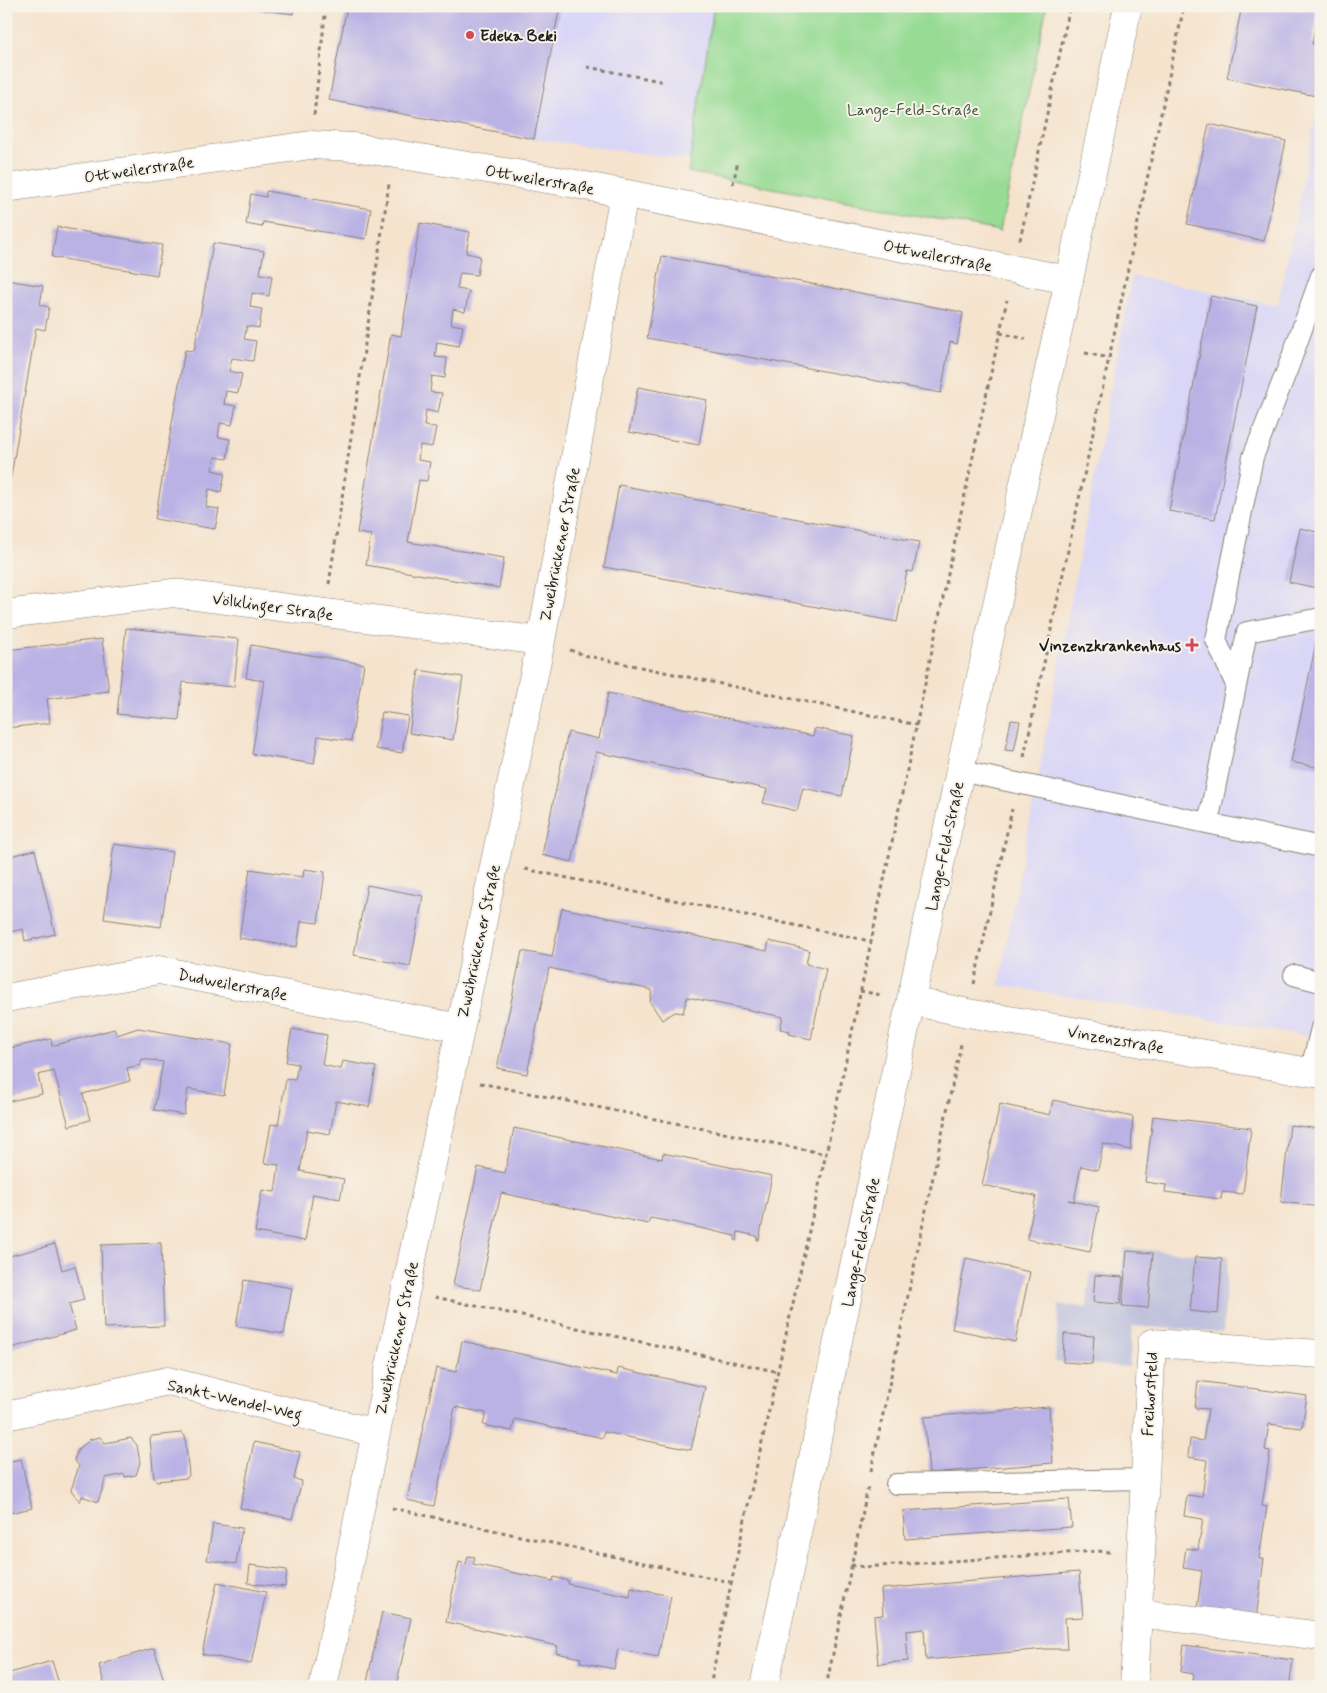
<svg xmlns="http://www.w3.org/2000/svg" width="1327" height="1693" viewBox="0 0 1327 1693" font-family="Mynerve,sans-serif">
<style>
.built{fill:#d9d6f7}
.industrial{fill:#c0c2dd}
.green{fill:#97db94;stroke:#5a7c58}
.building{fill:#bab2e5}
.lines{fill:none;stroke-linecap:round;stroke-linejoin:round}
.service-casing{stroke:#888074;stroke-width:22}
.minor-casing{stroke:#888074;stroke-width:29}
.tertiary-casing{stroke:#888074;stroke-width:29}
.path{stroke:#888074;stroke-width:3;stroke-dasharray:4 4;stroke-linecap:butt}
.service{stroke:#fff;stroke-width:20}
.minor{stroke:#fff;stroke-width:28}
.tertiary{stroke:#fff;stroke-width:28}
.poi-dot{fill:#d1495b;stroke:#f7f3e8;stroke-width:2}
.labels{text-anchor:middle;stroke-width:4;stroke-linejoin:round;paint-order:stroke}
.poi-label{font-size:16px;font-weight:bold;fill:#1c1c1c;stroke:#f7f3e8;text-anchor:start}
.park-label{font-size:16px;fill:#415540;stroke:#f7f3e8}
.street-label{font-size:16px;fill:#1c1c1c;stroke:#f7f3e8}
</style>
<rect width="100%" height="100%" fill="#f7f3e8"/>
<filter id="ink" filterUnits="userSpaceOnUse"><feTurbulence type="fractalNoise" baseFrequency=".02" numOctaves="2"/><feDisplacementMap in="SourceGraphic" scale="10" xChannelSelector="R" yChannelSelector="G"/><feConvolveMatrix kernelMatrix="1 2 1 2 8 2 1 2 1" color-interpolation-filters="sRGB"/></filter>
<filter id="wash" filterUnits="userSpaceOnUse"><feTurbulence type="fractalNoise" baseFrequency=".0096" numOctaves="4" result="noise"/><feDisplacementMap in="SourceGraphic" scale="20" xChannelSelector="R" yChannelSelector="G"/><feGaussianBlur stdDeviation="1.12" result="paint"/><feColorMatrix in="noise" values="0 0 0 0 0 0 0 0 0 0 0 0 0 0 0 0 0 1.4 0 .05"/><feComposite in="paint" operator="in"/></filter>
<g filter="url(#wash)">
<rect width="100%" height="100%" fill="#f5e3cd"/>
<!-- built -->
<path class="built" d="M347 6H714L690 160 534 139 329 100Z
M1316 115H1321V1038L999 985 1132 276 1278 305Z"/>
<!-- industrial -->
<path class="industrial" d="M1124 1248 1228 1256 1223 1332 1132 1326 1129 1367 1055 1362 1059 1305 1087 1307 1090 1273 1122 1275Z"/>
<!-- green -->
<path class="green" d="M714 6H1047L1000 231 688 172Z"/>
<g id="blocks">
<!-- building -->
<path class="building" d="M235 6H294L293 14Z
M347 6H560L534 139 329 100Z
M1242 6H1310L1319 8 1312 44 1321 45V97L1227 78Z
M1209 124 1286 141 1264 241 1187 224Z
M266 191 371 209 366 239 263 222 262 227 246 224 251 194 266 197Z
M420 223 470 232 466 253 480 256 477 275 460 273 457 289 469 291 465 312 453 309 451 324 463 326 459 346 437 342 435 357 447 358 445 378 432 376 430 392 442 393 438 413 426 410 424 426 436 427 432 447 420 445 418 460 430 462 427 481 419 480 408 542 504 558 499 588 366 565 371 535 357 533 391 334 401 336Z
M57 227 162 245 157 275 52 257Z
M213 243 264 251 260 274 272 276 269 296 252 293 250 307 262 309 259 328 247 326 244 339 256 341 253 361 232 358 229 371 242 374 238 393 226 391 224 404 236 406 232 425 220 423 218 437 230 439 227 459 215 457 212 470 225 473 221 492 209 489 206 507 219 509 215 529 155 519 185 350 194 351Z
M662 256 956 311 963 313 957 344 950 342 941 393 647 338Z
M6 280 43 286 40 305 49 307 45 330 36 328 7 500Z
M1211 296 1257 306 1215 519 1169 511Z
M638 387 707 400 699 445 629 432Z
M619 485 919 542 913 572 907 571 897 622 604 567Z
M1300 528 1321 533V589L1289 582Z
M1320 624H1321V768L1291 762Z
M126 628 239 639 234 687 183 682 179 720 117 714Z
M102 639 109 691 47 699 50 723 6 728V650Z
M251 645 364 664 351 741 318 736 314 764 252 754 264 681 246 678Z
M419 670 463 677 453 740 409 733Z
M608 693 813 736 815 728 854 736 842 796 803 788 797 811 763 803 767 789 596 752 572 862 542 855 568 732 599 739Z
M382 712 408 716 402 753 376 749Z
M1011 720 1020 721 1014 751 1005 750Z
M114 844 172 852 161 927 104 919Z
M35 850 55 934 25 941 23 929 6 933V857Z
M250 869 303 877 304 869 325 872 318 923 301 921 297 947 239 938Z
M367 885 423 896 410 966 354 955Z
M562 908 767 951 769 941 809 950 806 964 826 969 811 1039 789 1034 790 1031 780 1029 783 1017 687 997 683 1013 675 1012 662 1020 650 1002 652 990 549 968 527 1074 497 1068 522 951 552 957Z
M138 1028 232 1044 224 1095 188 1089 184 1115 154 1110 163 1062 142 1059 140 1065 127 1068 130 1081 83 1094 90 1120 69 1126 54 1071 38 1075 42 1094 6 1102V1049L51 1039 52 1046 114 1029 117 1035Z
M292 1029 327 1035 322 1065 341 1069 343 1061 376 1067 369 1107 336 1101 330 1134 307 1130 300 1171 344 1179 340 1199 313 1194 305 1241 255 1232 262 1190 275 1192 279 1165 264 1163 271 1124 278 1125 286 1079 295 1080 298 1064 286 1062Z
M1053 1100 1133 1117 1131 1150 1103 1144 1098 1170 1081 1166 1074 1201 1068 1200 1099 1207 1090 1252 1027 1239 1036 1196 982 1185 1000 1104 1050 1115Z
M1153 1116 1251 1128 1243 1194 1222 1192 1221 1199 1165 1192 1166 1185 1145 1182Z
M1290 1125 1321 1129V1207L1281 1202Z
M514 1128 662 1159 663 1153 772 1176 759 1240H757V1236L738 1232 737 1241 735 1240V1236L678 1223 650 1218 648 1224 501 1193 480 1290 453 1285 478 1167 505 1173Z
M161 1243 164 1326 104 1328 101 1245Z
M55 1244 62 1270 75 1266 84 1300 69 1304 76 1330 11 1348 6 1332V1257Z
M1127 1251 1153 1253 1148 1308 1122 1306Z
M1195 1257 1222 1259 1218 1314 1190 1311Z
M966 1258 1030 1272 1015 1342 952 1329Z
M1095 1275 1123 1277 1120 1304 1093 1302Z
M244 1280 292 1288 284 1334 236 1326Z
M1064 1334 1094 1336 1092 1364 1063 1362Z
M462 1341 617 1375 618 1368 705 1387 691 1450 604 1432 603 1438 515 1419 512 1431 483 1425 486 1413 455 1407 434 1506 407 1500 436 1368 456 1372Z
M1198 1381 1307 1396 1302 1428 1269 1424 1265 1450 1270 1451 1262 1506 1267 1507 1259 1559H1264L1256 1619 1197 1610 1202 1571 1183 1568 1186 1548 1198 1550 1203 1519 1184 1516 1187 1495 1202 1497 1207 1460 1188 1457 1190 1439 1203 1441 1208 1409 1195 1408Z
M1049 1407 1053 1463 929 1473 924 1417Z
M182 1433 185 1436 189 1475 187 1478 157 1481 154 1478 150 1439 152 1436Z
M100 1437 105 1443 131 1438 137 1445 140 1463 136 1475 125 1477 124 1474 106 1478 98 1502 82 1496 80 1502 71 1490 79 1466 74 1460 78 1449 89 1441 88 1440Z
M254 1442 300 1452 294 1479 302 1481 292 1519 240 1508Z
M21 1459 32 1508 6 1514V1462Z
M1069 1499 1072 1527 905 1539 903 1511Z
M213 1524 242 1528 236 1564 207 1560Z
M468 1556 475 1557 473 1564 553 1581 554 1577 569 1581 568 1584 630 1597 631 1588 671 1596 658 1657 618 1649 614 1669 580 1662 581 1658 556 1653 558 1646 446 1622 459 1562 466 1564Z
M250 1565 287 1570 285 1587 248 1583Z
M1079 1572 1083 1617 1065 1618 1067 1649H1045L926 1660 924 1629 906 1631 908 1661 878 1664 874 1616 883 1615 881 1589Z
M217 1582 266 1592 251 1664 202 1654Z
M382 1612 411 1618 396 1687H366Z
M1184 1645 1293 1660 1289 1687H1192L1194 1674 1181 1672Z
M154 1648 166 1687H105L99 1665Z
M52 1661 60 1687H6V1674Z"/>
</g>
</g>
<g filter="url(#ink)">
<use href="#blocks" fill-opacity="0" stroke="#888074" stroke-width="1"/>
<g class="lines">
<!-- service casing -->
<g class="service-casing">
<path id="service" d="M1236 685 1216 640 1253 457 1289 365 1321 276
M960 771 1321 847
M1208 823 1247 632 1321 618
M1294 975 1321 982
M1310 1073 1321 1028
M896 1484 1144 1479"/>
</g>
<!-- minor casing -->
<g class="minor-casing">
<path id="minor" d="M6 188 311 145 354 147 565 182 1069 280
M6 614 173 593 541 641
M6 998 159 970 460 1028
M911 1001 968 1013 1321 1074
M6 1416 168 1381 376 1433
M1138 1613 1321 1636
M323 1687 541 641 624 194
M1134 1687 1152 1343 1321 1354"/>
</g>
<!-- tertiary casing -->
<g class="tertiary-casing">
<path id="tertiary" d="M764 1687 960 771 1069 280 1128 6"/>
</g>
<!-- path -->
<path class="path" d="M587 67 665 82
M314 115 326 6
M733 184 738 161
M1020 240 1070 6
M1000 333 1026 339
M1085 353 1109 358
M329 584 389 184
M570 650 588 656 917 725
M1024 757 1184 6
M525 869 870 941
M974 984 1012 809
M860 991 881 995
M480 1083 826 1154
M435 1297 779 1372
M871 1471 961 1044
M392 1508 730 1582
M851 1565 865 1567 1097 1551 1110 1552
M710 1687C745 1510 787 1334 825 1158 887 872 944 585 1007 300
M826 1687 868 1487"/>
<!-- service -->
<use href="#service" class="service"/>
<!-- minor -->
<use href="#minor" class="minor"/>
<!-- tertiary -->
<use href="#tertiary" class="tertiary"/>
</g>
</g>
<!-- markers -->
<g class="poi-dot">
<circle cx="470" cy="35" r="5"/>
<path d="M1189.5 637.5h5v5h5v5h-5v5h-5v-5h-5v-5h5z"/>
</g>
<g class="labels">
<!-- poi labels -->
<g class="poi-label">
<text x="480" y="41">Edeka Beki</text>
<text x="1181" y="651" text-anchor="end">Vinzenzkrankenhaus</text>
</g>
<!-- park labels -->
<g class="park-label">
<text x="913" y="115">Lange-Feld-Straße</text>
</g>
<!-- street labels -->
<g class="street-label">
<text transform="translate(139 169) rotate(-8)" y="6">Ottweilerstraße</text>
<text transform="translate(540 179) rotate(10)" y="6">Ottweilerstraße</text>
<text transform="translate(938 255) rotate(11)" y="6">Ottweilerstraße</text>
<text transform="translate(559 544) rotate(-79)" y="6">Zweibrückener Straße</text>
<text transform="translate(273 606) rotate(8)" y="6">Völklinger Straße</text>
<text transform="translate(944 846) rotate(-78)" y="6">Lange-Feld-Straße</text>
<text transform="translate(478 941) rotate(-78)" y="6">Zweibrückener Straße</text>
<text transform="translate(233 984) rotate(11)" y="6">Dudweilerstraße</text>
<text transform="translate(1116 1039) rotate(10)" y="6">Vinzenzstraße</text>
<text transform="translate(860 1242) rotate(-78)" y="6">Lange-Feld-Straße</text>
<text transform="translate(396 1338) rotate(-78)" y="6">Zweibrückener Straße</text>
<text transform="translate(1149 1394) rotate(-87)" y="6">Freihorstfeld</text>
<text transform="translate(235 1399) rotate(13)" y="6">Sankt-Wendel-Weg</text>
</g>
</g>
<!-- margin -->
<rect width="1327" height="1693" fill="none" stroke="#f7f3e8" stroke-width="25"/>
</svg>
